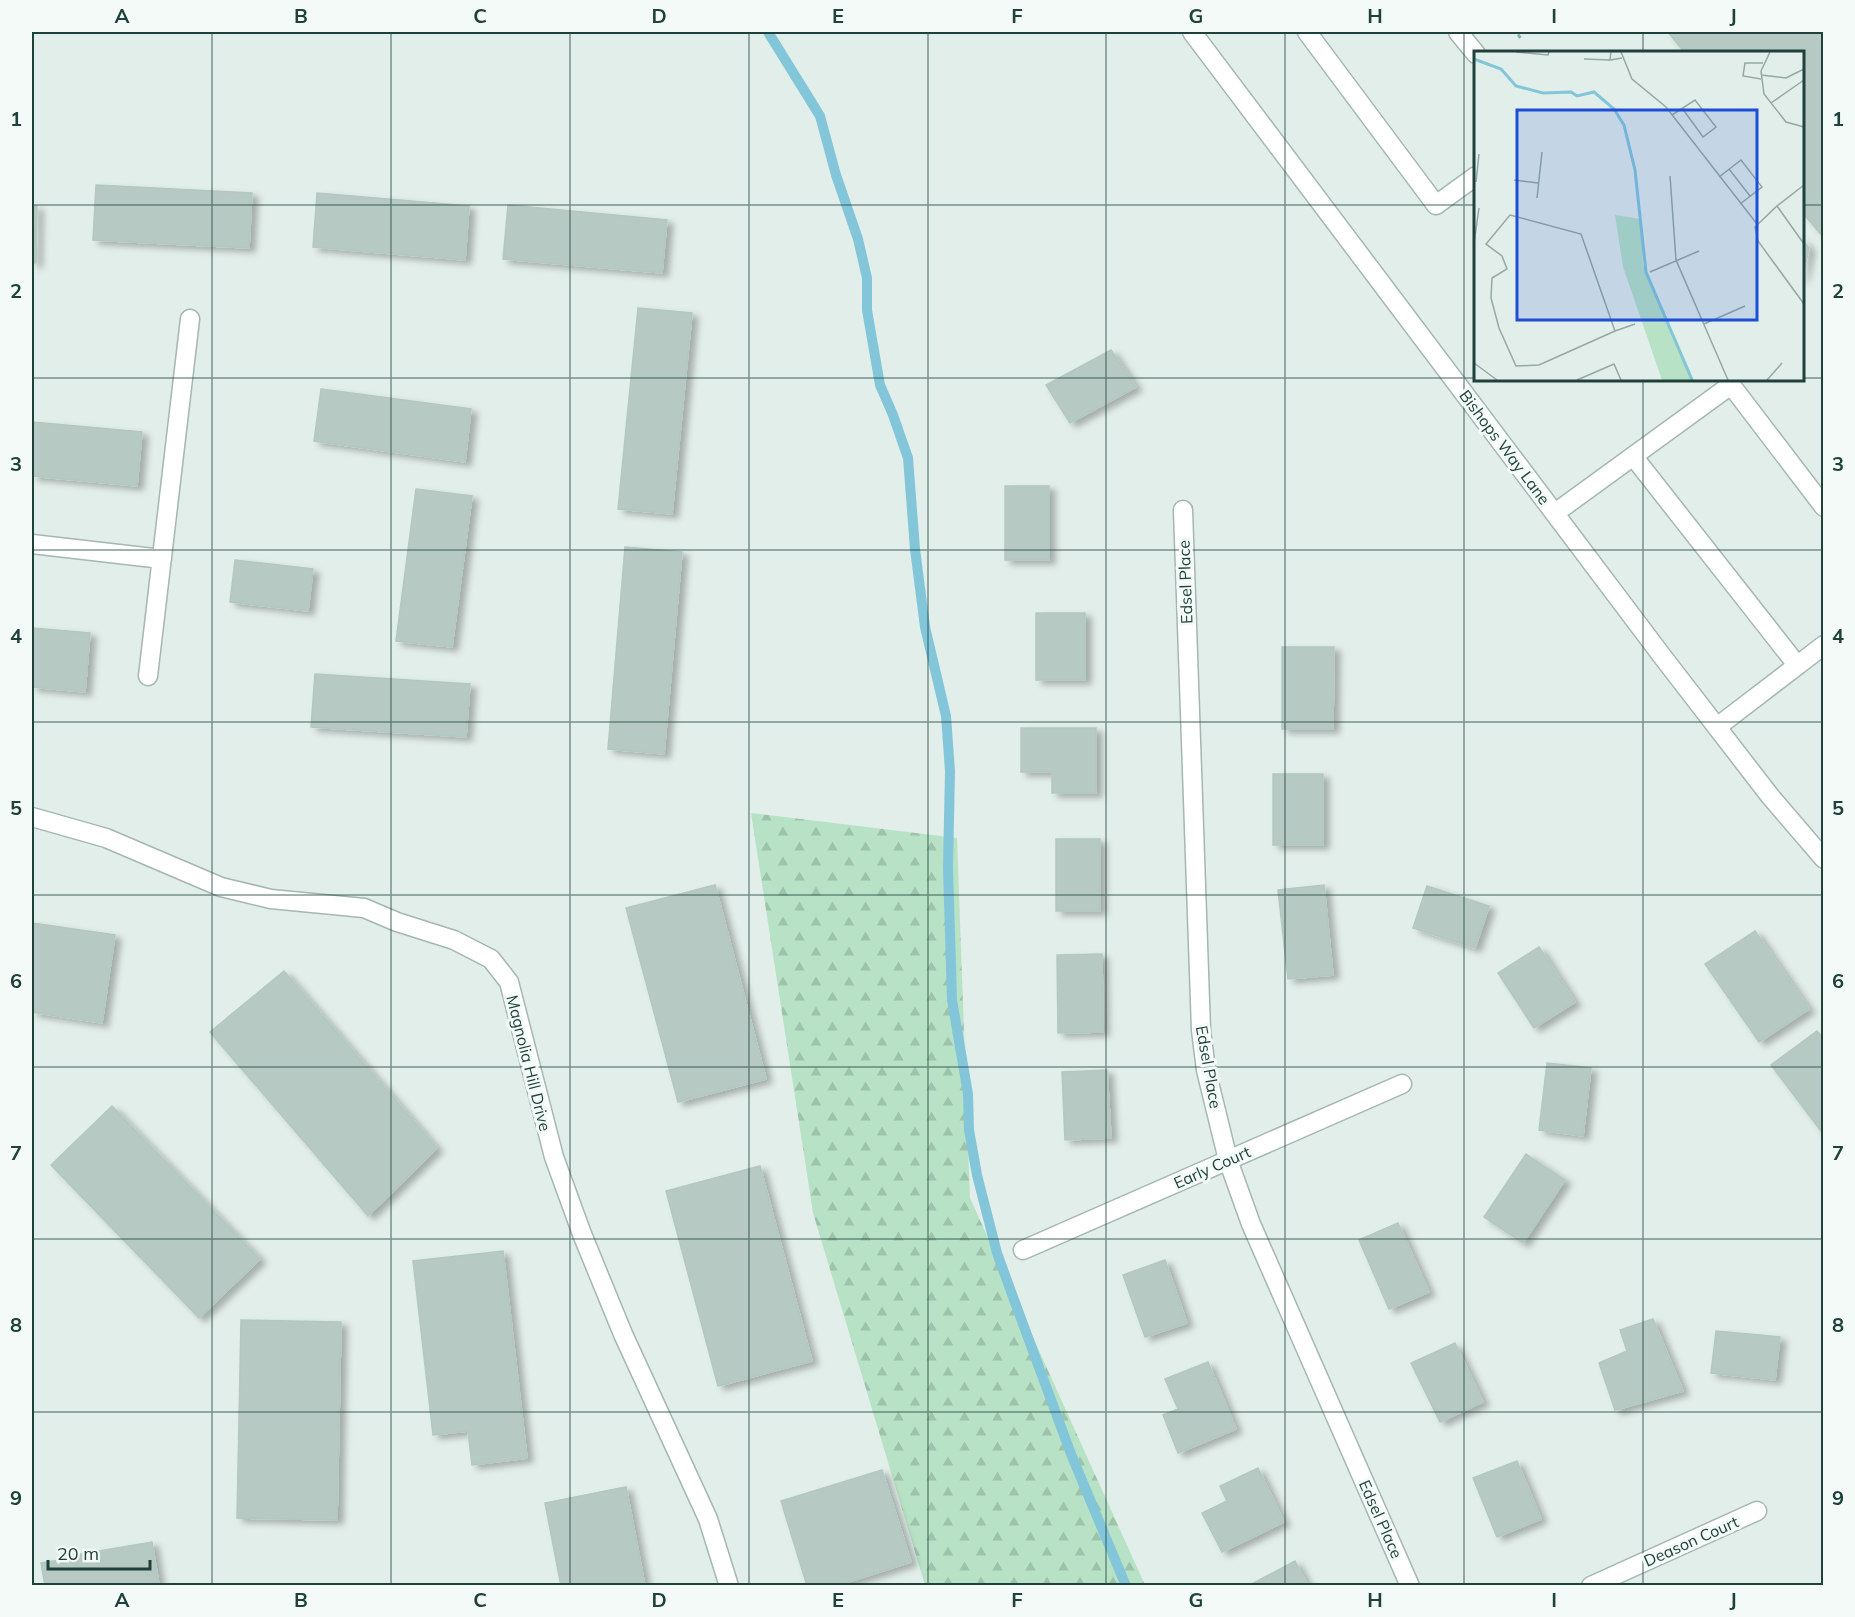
<svg xmlns="http://www.w3.org/2000/svg" width="1855" height="1617" viewBox="0 0 1855 1617" font-family="Mulish,sans-serif">
<style>
.forest{fill:url(#forest-firs)}
.lines{fill:none;stroke-linecap:round;stroke-linejoin:round}
.stream{stroke:#83c6da;stroke-width:10}
.building{fill:#b7c9c3;stroke:#b3c8c1;stroke-width:1.5;filter:url(#shadow)}
.minor-casing{stroke:#a4b7b1;stroke-width:21}
.path{stroke:#7eb5a8;stroke-width:4;stroke-dasharray:3 4.5;stroke-linecap:butt}
.minor{stroke:#fff;stroke-width:18}
.grid{fill:none;stroke:#1f413b;stroke-width:1.5;stroke-opacity:0.55}
.labels{text-anchor:middle;stroke-width:6;stroke-linejoin:round;paint-order:stroke}
.street-label{font-size:16px;fill:#1f413b;stroke:#f3faf7}
.inset-river{fill:none;stroke:#83c6da;stroke-width:3}
.inset-road{fill:none;stroke:#94a9a3;stroke-width:1.5}
.view{fill:#1d4ed8;fill-opacity:0.15;stroke:#1d4ed8;stroke-width:3}
.inset-edge{fill:none;stroke:#1f413b;stroke-width:3}
.neatline{fill:none;stroke:#1f413b;stroke-width:2}
.grid-label{font-size:20px;text-anchor:middle;font-weight:bold;fill:#1f413b}
</style>
<defs>
<pattern id="forest-firs" width="22" height="20" patternUnits="userSpaceOnUse" patternTransform="scale(1.5)"><rect width="22" height="20" fill="#b8e2c6"/><path d="M5 1l3.5 6h-7zM16 11l3.5 6h-7z" fill="#9ec3ab"/></pattern>
<filter id="shadow"><feDropShadow dx="6" dy="4" stdDeviation="3" flood-color="#0004"/></filter>
</defs>
<rect width="100%" height="100%" fill="#e2eee9"/>
<!-- forest -->
<path class="forest" d="M751 813 957 838 970 1198 1145 1585H925L813 1213Z"/>
<g class="lines">
<!-- stream -->
<path class="stream" d="M768 32 820 116 836 175 858 239 867 278V310L880 385 893 415 908 458 915 549 925 627 946 716 950 771 948 867 952 1000 968 1094 969 1130 977 1175 997 1253 1013 1297 1071 1454 1126 1586"/>
</g>
<!-- building -->
<path class="building" d="M1668 32H1824V238L1802 212V52H1684Z
M96 185 252 193 249 248 93 240Z
M317 193 469 206 465 260 313 247Z
M508 205 667 220 662 273 503 259Z
M32 206H37L36 263H32Z
M1802 239 1809 248 1802 280Z
M638 308 692 313 672 514 618 509Z
M1111 350 1136 387 1070 423 1046 385Z
M321 389 471 409 465 462 314 441Z
M32 422 142 432 137 486 32 476Z
M1005 486H1049V560H1005Z
M416 489 472 496 452 647 396 641Z
M625 547 682 552 664 754 608 749Z
M235 560 313 569 308 611 230 602Z
M1036 613H1085V680H1036Z
M32 628 90 633 85 692 32 687Z
M1282 647H1334L1333 729H1282Z
M315 674 470 684 466 737 311 727Z
M1021 728H1096V793H1052V772H1021Z
M1273 774H1323V845H1273Z
M1056 839H1100V911H1056Z
M715 885 766 1079 678 1102 626 908Z
M1324 885 1333 975 1288 979 1278 890Z
M1427 886 1489 906 1475 948 1413 928Z
M32 923 115 935 102 1023 32 1012Z
M1755 931 1809 1009 1759 1042 1705 964Z
M1539 947 1575 1002 1534 1028 1498 973Z
M1102 954 1103 1032 1058 1033 1057 955Z
M284 971 437 1148 368 1216 210 1032Z
M1817 1031 1824 1039V1135L1771 1065Z
M1547 1063 1591 1068 1583 1136 1539 1130Z
M1107 1070 1111 1138 1065 1140 1062 1072Z
M112 1106 260 1259 199 1318 51 1165Z
M1526 1154 1565 1180 1523 1243 1484 1217Z
M760 1166 812 1361 718 1386 666 1191Z
M1398 1223 1429 1292 1389 1309 1359 1240Z
M503 1251 527 1458 472 1465 468 1431 433 1435 413 1261Z
M1165 1260 1187 1323 1145 1337 1123 1275Z
M1653 1319 1683 1391 1615 1410 1599 1363 1627 1351 1620 1330Z
M241 1320 341 1322 337 1520 237 1518Z
M1716 1331 1780 1337 1775 1380 1711 1373Z
M1455 1343 1483 1402 1440 1422 1411 1363Z
M1208 1362 1236 1429 1178 1453 1163 1415 1178 1409 1165 1379Z
M1517 1461 1541 1519 1497 1537 1473 1478Z
M1258 1468 1284 1522 1222 1552 1202 1513 1227 1501 1220 1486Z
M882 1470 911 1562 836 1586H807L781 1501Z
M626 1487 645 1586H561L545 1503Z
M152 1542 159 1585 45 1586 41 1563 75 1558 74 1555Z
M1295 1561 1308 1586H1248Z"/>
<g class="lines">
<!-- minor casing -->
<g class="minor-casing">
<path id="minor" d="M1192 32 1662 656 1770 796 1824 859
M1307 32 1436 205 1476 176
M1458 32 1476 54
M1633 456 1797 665
M1183 510 1201 1030 1206 1070 1228 1160 1251 1224 1410 1586
M1555 513 1731 385 1824 507
M32 544 162 559
M148 676 190 319
M1717 727 1824 645
M32 817 106 838 221 887 271 899 364 908 397 922 454 940 491 959 509 982 554 1157 582 1234 623 1334 708 1519 729 1586
M1023 1250 1402 1084
M1591 1586 1757 1511"/>
</g>
<!-- path -->
<path class="path" d="M1518 37 1525 32"/>
<!-- minor -->
<use href="#minor" class="minor"/>
</g>
<!-- grid -->
<path class="grid" d="M212 32V1586M391 32V1586M570 32V1586M749 32V1586M928 32V1586M1106 32V1586M1285 32V1586M1464 32V1586M1643 32V52M32 205H1476M1802 205H1824M32 378H1476M1802 378H1824M1643 380V1586M32 550H1824M32 722H1824M32 895H1824M32 1067H1824M32 1239H1824M32 1412H1824"/>
<g class="labels">
<!-- street labels -->
<g class="street-label">
<text transform="translate(1505 447) rotate(53)" y="6">Bishops Way Lane</text>
<text transform="translate(1185 582) rotate(-92)" y="6">Edsel Place</text>
<text transform="translate(529 1063) rotate(76)" y="6">Magnolia Hill Drive</text>
<text transform="translate(1209 1067) rotate(80)" y="6">Edsel Place</text>
<text transform="translate(1212 1167) rotate(-24)" y="6">Early Court</text>
<text transform="translate(1381 1519) rotate(66)" y="6">Edsel Place</text>
<text transform="translate(1691 1541) rotate(-24)" y="6">Deason Court</text>
</g>
</g>
<!-- overview -->
<g transform="translate(1474 51)">
<rect width="330" height="330" fill="#e2eee9"/>
<path d="M141 164 167 168 169 214 220 329H188L149 216Z" fill="#b8e2c6"/>
<path class="inset-river" d="M0 8 27 18 42 35 69 42 97 41 103 45 120 41 140 58 150 74 161 119 172 221 218 329"/>
<path class="inset-road" d="M42 1 74 4 75 1M137 1 136 9 148 7M147 1 158 28 192 56 283 173M296 1 287 20 290 43 312 71 330 76M110 8 136 9M287 24 312 27 330 18M287 28 269 25 271 12H289M297 52 330 29M198 64 221 49 242 76 229 86 208 57M255 118 276 145M196 125 202 209 254 329M245 126 267 109 288 136 266 153M40 129 64 132M2 131 5 103M63 147 68 101M303 155 330 134M36 164 107 183 141 280 65 314 42 315 25 277 17 247 18 227 33 218 28 205 12 193ZM0 192 5 157M330 193 303 155 281 176 284 190 330 253M176 221 225 200M230 273 271 255M141 280 161 273M0 312 23 329M103 329 140 313 147 329M293 329 308 312"/>
<path class="view" d="M43 59H283V269H43Z"/>
<rect width="330" height="330" class="inset-edge"/>
</g>
<!-- border -->
<rect width="1855" height="1617" fill="none" stroke="#f3faf7" stroke-width="66"/>
<!-- scale -->
<path d="M48 1560v9h102v-9" fill="none" stroke="#1f413b" stroke-width="3"/>
<text x="57" y="1560" font-size="18" fill="#1f413b" stroke="#f3faf7" stroke-width="4.5" paint-order="stroke">20 m</text>
<rect x="33" y="33" width="1789" height="1551" class="neatline"/>
<g class="grid-label">
<text x="122" y="23">A</text>
<text x="301" y="23">B</text>
<text x="480" y="23">C</text>
<text x="659" y="23">D</text>
<text x="838" y="23">E</text>
<text x="1017" y="23">F</text>
<text x="1196" y="23">G</text>
<text x="1375" y="23">H</text>
<text x="1554" y="23">I</text>
<text x="1733" y="23">J</text>
<text x="16" y="126">1</text>
<text x="1838" y="126">1</text>
<text x="16" y="298">2</text>
<text x="1838" y="298">2</text>
<text x="16" y="471">3</text>
<text x="1838" y="471">3</text>
<text x="16" y="643">4</text>
<text x="1838" y="643">4</text>
<text x="16" y="815">5</text>
<text x="1838" y="815">5</text>
<text x="16" y="988">6</text>
<text x="1838" y="988">6</text>
<text x="16" y="1160">7</text>
<text x="1838" y="1160">7</text>
<text x="16" y="1332">8</text>
<text x="1838" y="1332">8</text>
<text x="16" y="1505">9</text>
<text x="1838" y="1505">9</text>
<text x="122" y="1607">A</text>
<text x="301" y="1607">B</text>
<text x="480" y="1607">C</text>
<text x="659" y="1607">D</text>
<text x="838" y="1607">E</text>
<text x="1017" y="1607">F</text>
<text x="1196" y="1607">G</text>
<text x="1375" y="1607">H</text>
<text x="1554" y="1607">I</text>
<text x="1733" y="1607">J</text>
</g>
</svg>
